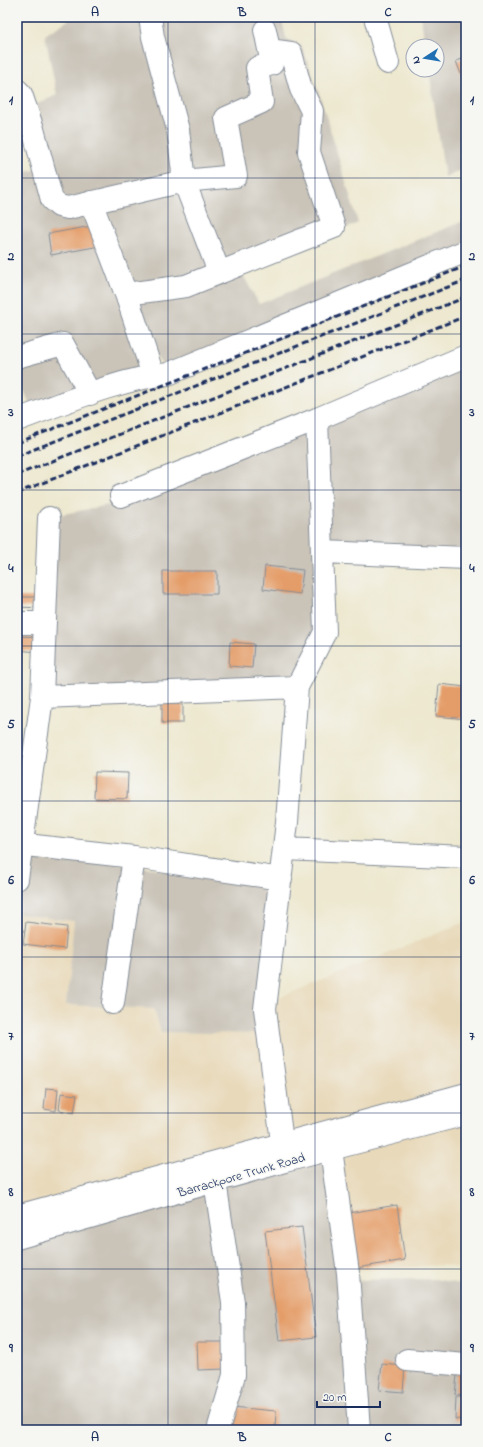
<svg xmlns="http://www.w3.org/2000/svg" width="483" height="1447" viewBox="0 0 483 1447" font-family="'Indie Flower',sans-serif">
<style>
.built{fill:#e8d9ba}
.industrial{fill:#c9c3b8}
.building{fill:#e49c68}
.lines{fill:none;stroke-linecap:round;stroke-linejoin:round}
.minor-casing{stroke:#848c96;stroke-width:24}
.major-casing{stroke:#848c96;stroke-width:24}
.minor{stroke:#fff;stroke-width:22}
.major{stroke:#fff;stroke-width:22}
.rail{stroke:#1b2f5e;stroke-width:3;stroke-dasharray:6 3;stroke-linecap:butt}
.grid{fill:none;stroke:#1b2f5e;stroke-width:1;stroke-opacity:0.55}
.labels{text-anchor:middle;stroke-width:3;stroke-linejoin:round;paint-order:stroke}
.street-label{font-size:13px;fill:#1b2f5e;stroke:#f6f6f2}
.neatline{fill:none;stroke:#1b2f5e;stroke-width:1.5}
.grid-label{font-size:13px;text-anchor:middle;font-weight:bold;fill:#1b2f5e}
</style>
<rect width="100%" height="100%" fill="#f6f6f2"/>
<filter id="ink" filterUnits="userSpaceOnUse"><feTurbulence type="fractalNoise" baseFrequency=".025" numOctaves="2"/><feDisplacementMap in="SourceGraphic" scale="8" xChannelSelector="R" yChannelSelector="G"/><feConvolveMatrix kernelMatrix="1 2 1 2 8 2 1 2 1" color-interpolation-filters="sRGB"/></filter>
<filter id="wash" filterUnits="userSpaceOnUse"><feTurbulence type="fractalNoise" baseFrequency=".012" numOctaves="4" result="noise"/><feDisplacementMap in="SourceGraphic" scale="16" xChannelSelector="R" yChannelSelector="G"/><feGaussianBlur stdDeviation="0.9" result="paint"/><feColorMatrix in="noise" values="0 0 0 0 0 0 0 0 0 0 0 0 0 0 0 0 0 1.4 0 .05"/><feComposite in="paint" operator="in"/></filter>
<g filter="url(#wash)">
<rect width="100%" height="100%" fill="#ede8cf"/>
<!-- built -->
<path class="built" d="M19 914 74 921 66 1005 154 1009 161 1032 262 1034 276 1153 17 1207V933Z
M466 922V1270L445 1265 349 1271 287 1151 269 1002Z"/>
<!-- industrial -->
<path class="industrial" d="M73 17H281L286 38 302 47 321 99 358 223 242 273 259 304 466 220V246L163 367 150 343 101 191 66 198 41 130 35 105 57 95 45 35Z
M421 17H466V168L445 177 429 70H437V46H425Z
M38 169 49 211 93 207 143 369 31 407 17 374V174Z
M466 364V549L315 548 318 633 292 682 49 690 54 516 123 502Z
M26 853 267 882 262 1034 161 1032 154 1009 66 1005 74 921 19 914Z
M328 1158 350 1280 435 1279 466 1285V1430H17V1246Z"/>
<g id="blocks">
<!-- building -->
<path class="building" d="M466 58V87L456 61Z
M97 225 100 246 51 255 48 234Z
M265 566 303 570 300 594 263 589Z
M163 571H217V594H163Z
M17 597H44L43 608 17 607Z
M17 636 39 637 38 652 17 650Z
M230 642 254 644 252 668 229 666Z
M439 684 466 687V719L436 716Z
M162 703H183V723H162Z
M95 772 128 773 127 799 94 798Z
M26 922 67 927 65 949 23 944Z
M46 1088 58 1089 56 1111 44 1109Z
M61 1093 77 1095 74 1113 59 1110Z
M397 1205 405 1260 351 1269 342 1214Z
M302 1227 316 1337 279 1341 265 1231Z
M197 1342H225V1369L198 1370Z
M382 1364 405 1366 403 1392 379 1390Z
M458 1365 466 1366V1396L455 1395Z
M456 1397H466V1420L455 1419Z
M232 1407 276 1411 275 1430H231Z"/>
</g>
</g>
<g filter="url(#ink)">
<use href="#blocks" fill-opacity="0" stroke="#848c96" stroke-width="1"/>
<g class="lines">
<!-- minor casing -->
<g class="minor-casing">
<path id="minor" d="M150 17 153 37 178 130 184 181 219 272
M375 17 388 63
M17 90 21 94 33 129 52 200 59 206 68 208 184 181 236 176 226 118 262 102 257 68 272 64 265 30
M91 202 126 294 153 375
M126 294 186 286 334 227 309 152 312 111 301 89 291 53 269 50
M17 357 63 344 90 394
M17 420C64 403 119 379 168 374L466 251
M121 496 317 419 466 356
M322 552 466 558
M17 623H45
M42 697 297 687
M17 844 134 857 281 879
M284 849 466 857
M17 879 42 697 49 518
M113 1003 134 857
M282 1142 265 1009 287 822 297 687 325 632 317 419
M331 1149 348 1273 359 1430
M215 1181 233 1302 234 1375 218 1430
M407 1360 466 1365"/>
</g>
<!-- major casing -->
<g class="major-casing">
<path id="major" d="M17 1216 466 1094
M17 1238 285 1161 466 1114"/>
</g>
<!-- minor -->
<use href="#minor" class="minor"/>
<!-- major -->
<use href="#major" class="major"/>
<!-- rail -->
<path class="rail" d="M17 443 466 266
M17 456 466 280
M17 475 466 297
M17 493 466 316"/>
</g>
</g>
<!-- grid -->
<path class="grid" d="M168 17V1430M315 17V1430M17 178H466M17 334H466M17 490H466M17 646H466M17 801H466M17 957H466M17 1113H466M17 1269H466"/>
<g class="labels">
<!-- street labels -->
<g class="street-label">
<text transform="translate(241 1174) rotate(-16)" y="5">Barrackpore Trunk Road</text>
</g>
</g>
<!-- margin -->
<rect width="483" height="1447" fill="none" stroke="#f6f6f2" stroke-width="44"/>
<!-- north arrow -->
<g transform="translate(425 58) rotate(258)"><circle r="19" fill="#f6f6f2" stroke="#9ea6b7"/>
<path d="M0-3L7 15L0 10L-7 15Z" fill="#1f6fb2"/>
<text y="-6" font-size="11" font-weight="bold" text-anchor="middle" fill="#1b2f5e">N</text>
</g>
<!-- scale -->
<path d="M317 1401v6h63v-6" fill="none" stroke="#1b2f5e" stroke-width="2"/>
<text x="323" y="1401" font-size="12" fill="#1b2f5e" stroke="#f6f6f2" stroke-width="3" paint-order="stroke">20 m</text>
<rect x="22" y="22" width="439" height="1403" class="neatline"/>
<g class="grid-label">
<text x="95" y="16">A</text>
<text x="242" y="16">B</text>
<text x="388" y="16">C</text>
<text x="11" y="104">1</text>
<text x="472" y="104">1</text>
<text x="11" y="260">2</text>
<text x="472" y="260">2</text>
<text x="11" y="416">3</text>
<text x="472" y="416">3</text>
<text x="11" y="572">4</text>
<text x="472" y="572">4</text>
<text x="11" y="728">5</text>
<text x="472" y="728">5</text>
<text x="11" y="884">6</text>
<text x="472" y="884">6</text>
<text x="11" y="1040">7</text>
<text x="472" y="1040">7</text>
<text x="11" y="1196">8</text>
<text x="472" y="1196">8</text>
<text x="11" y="1352">9</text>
<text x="472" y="1352">9</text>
<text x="95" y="1441">A</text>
<text x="242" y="1441">B</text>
<text x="388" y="1441">C</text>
</g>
</svg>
